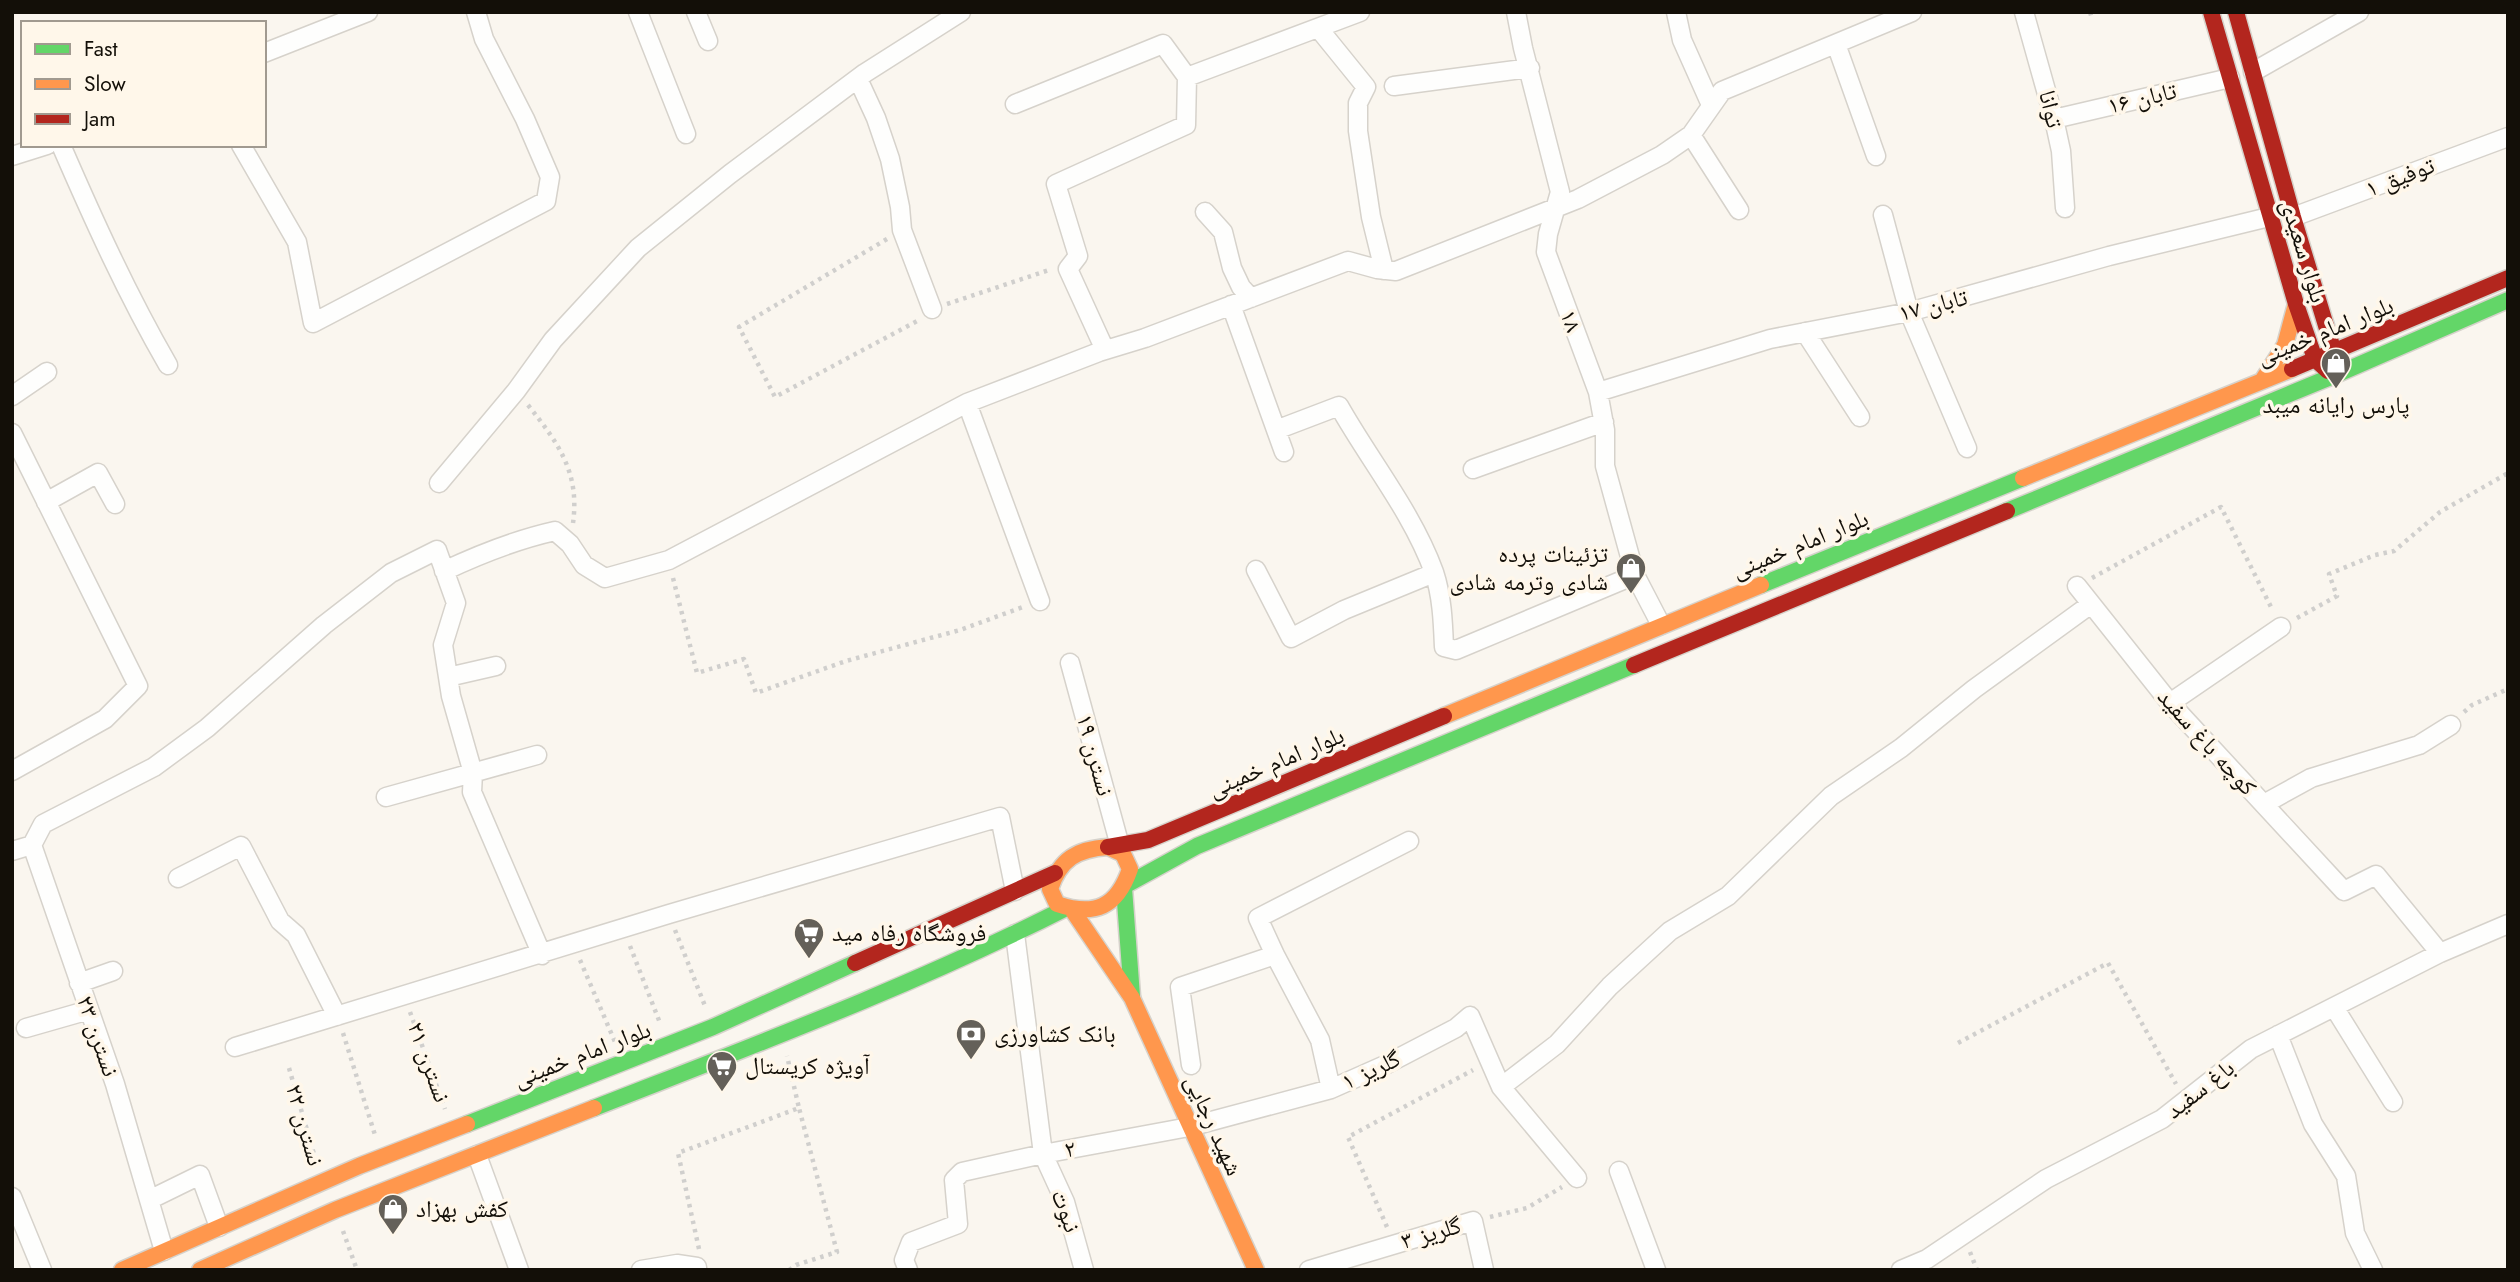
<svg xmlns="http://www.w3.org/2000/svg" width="2520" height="1282" viewBox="0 0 2520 1282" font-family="Jost,'Noto Naskh Arabic',sans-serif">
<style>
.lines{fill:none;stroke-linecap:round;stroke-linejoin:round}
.street-casing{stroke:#d6d2cb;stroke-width:21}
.fast-casing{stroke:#d6d2cb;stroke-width:19}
.slow-casing{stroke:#d6d2cb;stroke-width:19}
.jam-casing{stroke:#d6d2cb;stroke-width:19}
.path{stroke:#d0cfcd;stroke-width:4.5;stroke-dasharray:3.5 5;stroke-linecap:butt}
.street{stroke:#fefefd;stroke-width:18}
.fast{stroke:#63d668;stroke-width:16}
.slow{stroke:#ff974d;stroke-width:16}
.jam{stroke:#b3261e;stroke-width:16}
.labels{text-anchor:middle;stroke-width:7;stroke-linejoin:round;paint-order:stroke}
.street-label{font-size:24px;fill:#130f08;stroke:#fff7ea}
.poi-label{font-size:24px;fill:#130f08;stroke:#fff7ea;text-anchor:start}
</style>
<rect width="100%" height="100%" fill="#faf6ef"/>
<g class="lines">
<!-- street casing -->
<g class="street-casing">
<path id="street" d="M638 12 686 134
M696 12 708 41
M1516 12 1523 48 1560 192 1548 234 1546 252 1598 392 1605 430V466L1635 575 1661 625
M1676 12 1682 40 1711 105
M2024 12 2054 119 2061 151 2065 208
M1319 29 1366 87 1358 103V131L1371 217 1384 270
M1836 44 1876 156
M264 53 368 12
M2253 72 2359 12
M858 79 876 118 890 159 900 207 902 230 932 309
M1394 86 1530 68
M1015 104 1163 44 1187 77
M2054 119 2230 78
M1691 135 1739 210
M61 145C94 221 127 294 168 365
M241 145 297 242 313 323 546 201 550 177 525 119 484 39 476 12
M12 156 47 145
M1205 212 1223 232 1232 268 1241 287 1251 298
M1883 215 1909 312 1967 448
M2293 217 2508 137
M1231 305 1284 452
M1805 332 1860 417
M1105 350 1068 269 1078 256 1056 184 1186 125 1187 77 1360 12
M1598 392 1770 339 1909 312 2109 256 2269 217
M12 396 47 372
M967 403 1040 601
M1276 430 1339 406C1370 461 1412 512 1434 572 1442 596 1443 622 1444 647L1456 650 1635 575
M12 433 138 686 105 719 12 771
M1473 469 1604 422
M439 483 516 391 553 340 638 248 730 174 865 73 961 12
M46 502 98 473 115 504
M1256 570 1291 638 1344 610 1434 573
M444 571C480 554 515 540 555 531L570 544 584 565 605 578 669 560 967 403 1099 352 1145 338 1348 261 1377 269 1396 271 1578 199 1662 155 1691 135 1722 91 1912 12
M2077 586 2170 703 2344 891 2376 875 2440 953
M1070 663 1120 846
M448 677 496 666
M2170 703 2281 627
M386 797 537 755
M2264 804 2311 778 2419 745 2451 725
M12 851 32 845
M178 878 241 846 280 921 296 935 337 1016
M1015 934 1043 1154 1065 1202 1084 1270
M79 983 113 971
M2334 1007 2393 1102
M26 1028 89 1010
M2278 1035 2313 1124 2346 1176 2355 1233 2373 1270
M235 1047 669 914 1000 817 1015 891
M1191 1065 1180 987 1275 955
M1501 1087 1557 1044 1610 986 1670 931 1728 896 1831 796 1901 748 1974 689 2091 604
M1331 1089 1320 1040 1275 955 1258 918 1409 841
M477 1155 519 1270
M1619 1171 1656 1270
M12 1197 42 1270
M149 1200 200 1175 219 1227
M164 1251 115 1084 32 845 43 824 154 767 207 728 324 625 391 573 437 550 456 603 443 645 451 696 473 773 472 792 542 955
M641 1270 677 1264 697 1267V1270
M908 1270 904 1260 911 1242 958 1224 954 1180 962 1172 1043 1154 1189 1127 1331 1089 1385 1065 1456 1028 1470 1016 1501 1087 1577 1178
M1309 1270 1473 1221 1484 1270
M1901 1270 1927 1259 2046 1179 2162 1119 2251 1049 2440 953 2508 924"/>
</g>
<!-- fast casing -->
<g class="fast-casing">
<path id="fast" d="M2007 511 2333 376 2508 300
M1761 585 2023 478
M1126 885 1197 846 1634 665
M1124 888 1132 996
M594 1108C752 1046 915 985 1066 908
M467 1124 713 1027 855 963"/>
</g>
<!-- slow casing -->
<g class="slow-casing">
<path id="slow" d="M2262 381 2285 345 2296 304
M2023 478 2292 369
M1444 716 1761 585
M1108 847 1123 854 1130 869C1117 907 1095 917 1057 904L1050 889C1060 859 1077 849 1108 847Z
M1073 911 1132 998 1256 1270
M122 1270 359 1166 467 1124
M200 1270 335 1210 594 1108"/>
</g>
<!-- jam casing -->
<g class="jam-casing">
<path id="jam" d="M2211 12 2296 304 2315 359 2328 371
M2236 12 2293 217 2334 352 2333 367
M2292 369 2508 278
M1634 665 2007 511
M1108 847 1148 840 1444 716
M855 963 1055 873"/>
</g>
<!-- path -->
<path class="path" d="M2090 12 2092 19
M887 239 739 327 775 397 919 320
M947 304 1049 270
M528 405C558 443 580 472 573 523
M673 578 697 673 744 659 756 693 846 661 960 630 1023 607
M2092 578 2221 507 2273 611
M2297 618 2337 596 2329 574 2375 555 2394 551 2440 512 2508 473
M2464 712 2472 705 2508 689
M675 930 705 1006
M630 946 660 1023
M580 960 615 1042
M410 1012 445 1109
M343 1033 375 1135
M1958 1043 2108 963 2176 1084
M289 1068 316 1161
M1490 1217 1527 1208 1562 1187
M1387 1227 1348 1137 1473 1070
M343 1231 357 1270
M699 1249 678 1153 799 1108 787 1056
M1970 1252 1977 1270
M789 1270 796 1265 837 1252 799 1108"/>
<!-- street -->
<use href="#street" class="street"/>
<!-- fast -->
<use href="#fast" class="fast"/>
<!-- slow -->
<use href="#slow" class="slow"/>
<!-- jam -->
<use href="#jam" class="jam"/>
</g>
<!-- icons -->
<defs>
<g id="shop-pin" transform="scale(1.575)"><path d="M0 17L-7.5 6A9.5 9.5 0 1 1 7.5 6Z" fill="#646059" stroke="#fff7ea"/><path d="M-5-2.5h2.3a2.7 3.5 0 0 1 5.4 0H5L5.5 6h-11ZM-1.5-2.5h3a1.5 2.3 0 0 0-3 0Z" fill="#fff"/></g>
<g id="supermarket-pin" transform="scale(1.575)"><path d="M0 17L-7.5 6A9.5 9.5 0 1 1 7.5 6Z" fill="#646059" stroke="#fff7ea"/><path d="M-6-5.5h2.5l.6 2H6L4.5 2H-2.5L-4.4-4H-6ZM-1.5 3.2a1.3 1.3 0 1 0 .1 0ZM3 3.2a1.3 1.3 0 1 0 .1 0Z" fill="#fff"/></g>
<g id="bank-pin" transform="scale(1.575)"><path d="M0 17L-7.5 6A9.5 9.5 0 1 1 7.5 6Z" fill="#646059" stroke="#fff7ea"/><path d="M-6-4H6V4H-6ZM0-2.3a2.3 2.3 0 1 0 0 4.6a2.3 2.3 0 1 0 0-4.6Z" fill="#fff"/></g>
</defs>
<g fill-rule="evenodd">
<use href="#shop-pin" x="2336" y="363"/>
<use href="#shop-pin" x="1631" y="568"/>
<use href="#supermarket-pin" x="809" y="933"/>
<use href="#bank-pin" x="971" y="1034"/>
<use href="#supermarket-pin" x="722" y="1066"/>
<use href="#shop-pin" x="393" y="1209"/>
</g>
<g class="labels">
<!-- street labels -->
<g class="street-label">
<text transform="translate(2142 98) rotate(-13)" y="8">تابان ۱۶</text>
<text transform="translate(2051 109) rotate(76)" y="8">توانا</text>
<text transform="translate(2400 177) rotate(-21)" y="8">توفیق ۱</text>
<text transform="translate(2304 251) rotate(73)" y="8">بلوار سعیدی</text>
<text transform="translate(1933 305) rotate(-14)" y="8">تابان ۱۷</text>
<text transform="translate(1571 321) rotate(70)" y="8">۱۸</text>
<text transform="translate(2325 331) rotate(-22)" y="8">بلوار امام خمینی</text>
<text transform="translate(1800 544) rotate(-22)" y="8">بلوار امام خمینی</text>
<text transform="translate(2207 742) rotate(48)" y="8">کوچه باغ سفید</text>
<text transform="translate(1095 755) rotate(75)" y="8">نسترن ۱۹</text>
<text transform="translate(1276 762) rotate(-23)" y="8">بلوار امام خمینی</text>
<text transform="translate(98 1036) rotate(71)" y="8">نسترن ۲۳</text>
<text transform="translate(582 1054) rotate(-21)" y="8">بلوار امام خمینی</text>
<text transform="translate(429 1062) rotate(70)" y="8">نسترن ۲۱</text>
<text transform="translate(1371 1070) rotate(-25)" y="8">گلریز ۱</text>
<text transform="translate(2200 1089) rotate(-38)" y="8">باغ سفید</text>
<text transform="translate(305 1125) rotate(74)" y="8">نسترن ۲۲</text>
<text transform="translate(1214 1125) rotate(66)" y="8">شهید رجایی</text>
<text transform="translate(1070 1149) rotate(-10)" y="8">۲</text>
<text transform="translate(1066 1211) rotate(70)" y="8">نبوت</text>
<text transform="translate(1431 1233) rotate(-16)" y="8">گلریز ۳</text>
</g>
<!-- poi labels -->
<g class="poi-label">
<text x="2336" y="413" text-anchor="middle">پارس رایانه میبد</text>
<text x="1608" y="562" text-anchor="end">تزئینات پرده<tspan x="1608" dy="28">شادی وترمه شادی</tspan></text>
<text x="832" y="941">فروشگاه رفاه مید</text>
<text x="994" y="1042">بانک کشاورزی</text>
<text x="745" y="1074">آویژه کریستال</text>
<text x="416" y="1217">کفش بهزاد</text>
</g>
</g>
<!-- border -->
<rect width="2520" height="1282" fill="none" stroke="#130f08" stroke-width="28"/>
<!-- legend -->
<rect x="21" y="21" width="245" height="126" fill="#fff7ea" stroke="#a19a90" stroke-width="2"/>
<rect x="35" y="44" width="35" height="10" fill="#63d668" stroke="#a19a90" stroke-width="2"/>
<text x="84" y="56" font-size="21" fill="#130f08">Fast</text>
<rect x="35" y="79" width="35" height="10" fill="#ff974d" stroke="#a19a90" stroke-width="2"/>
<text x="84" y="91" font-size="21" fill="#130f08">Slow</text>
<rect x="35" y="114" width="35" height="10" fill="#b3261e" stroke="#a19a90" stroke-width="2"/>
<text x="84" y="126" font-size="21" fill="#130f08">Jam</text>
</svg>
